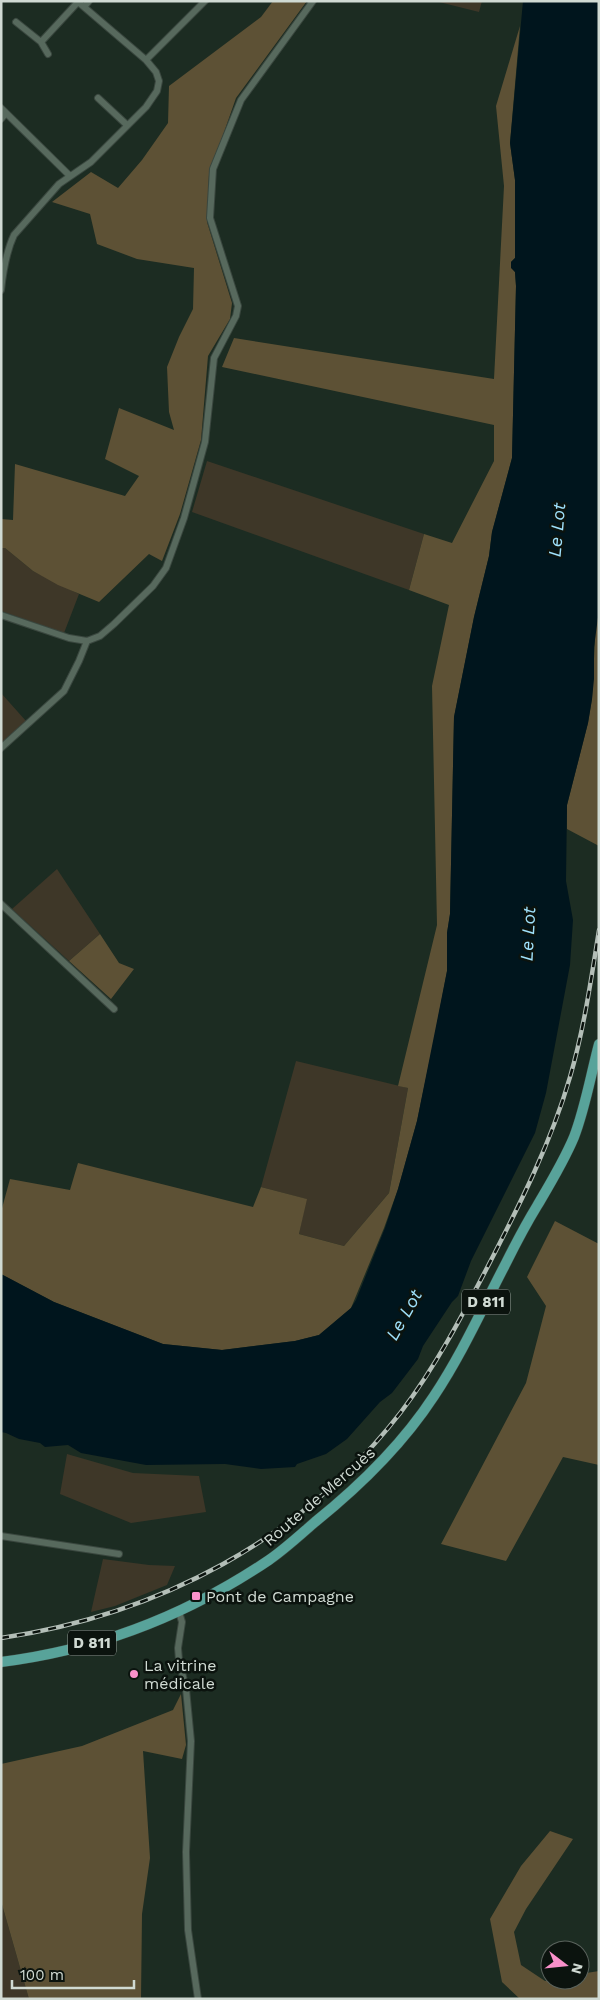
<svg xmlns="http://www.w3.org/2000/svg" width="600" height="2000" viewBox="0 0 600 2000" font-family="'Work Sans',sans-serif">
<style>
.green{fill:#3e3728}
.forest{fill:#5d5135}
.water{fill:#00151d}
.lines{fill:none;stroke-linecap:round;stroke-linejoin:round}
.minor-casing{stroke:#3a473f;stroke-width:8}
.primary-casing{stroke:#3a473f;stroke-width:11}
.minor{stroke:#57695d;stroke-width:6}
.primary{stroke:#58a39a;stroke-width:10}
.rail-casing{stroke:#b3beb7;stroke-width:4.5}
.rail{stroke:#0b130e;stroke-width:2.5;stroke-dasharray:8;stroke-linecap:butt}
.poi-dot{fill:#f990ca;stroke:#0b130e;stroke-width:2}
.labels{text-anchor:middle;stroke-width:5;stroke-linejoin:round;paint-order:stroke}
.shield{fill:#0b130e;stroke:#959e98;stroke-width:1}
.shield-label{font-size:15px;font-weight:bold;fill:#d0dad3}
.street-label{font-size:16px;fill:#d0dad3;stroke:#0b130e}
.poi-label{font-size:16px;fill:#d0dad3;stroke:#0b130e;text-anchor:start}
.water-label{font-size:18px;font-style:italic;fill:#9fe1fb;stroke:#0b130e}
</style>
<rect width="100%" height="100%" fill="#1c2c22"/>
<!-- green -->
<path class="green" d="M435 1H482L479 12Z
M207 461 424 534 409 590 192 512Z
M1 548H5L33 571 79 594 64 633 1 611Z
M1 693 26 721 1 745Z
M57 869 100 934 69 961 12 909Z
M296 1061 408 1088 389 1193 344 1246 299 1234 306 1199 261 1187Z
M67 1454 133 1473 199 1476 206 1512 131 1523 60 1494Z
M103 1559 149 1565 175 1566 167 1585 115 1606 91 1612Z
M1 1901 29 1999H1Z"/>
<!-- forest -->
<path class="forest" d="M273 1H307L236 98 209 175 207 222 232 303 230 319 208 356 201 440 180 514 162 561 149 554 99 602 58 585 33 571 5 548H1V519L13 520 15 464 125 496 139 476 105 459 119 408 174 430 169 412 167 367 179 337 193 309 194 268 137 259 97 244 90 214 52 202 91 172 118 188 142 160 168 123 169 86 261 17Z
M520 26 510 143 515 180V258L511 262V267L515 272 516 286 512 458 492 532 489 556 474 617 454 717 450 914 447 933V971L434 1040 417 1121 398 1189 384 1228 351 1308 319 1335 295 1341 222 1350 163 1344 54 1302 1 1274V1212L10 1179 70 1190 78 1163 253 1207 261 1187 307 1199 299 1234 344 1246 389 1193 408 1088 398 1086 437 925 432 686 449 605 409 590 424 534 452 543 494 461V425L222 367 234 338 494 379 504 186 496 106Z
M599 616V846L567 829V805L588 723 592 699 596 618Z
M100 934 119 963 134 969 111 999 69 961Z
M555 1221 599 1244V1465L563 1457 506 1561 441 1544 526 1383 546 1306 527 1277Z
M181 1694 186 1745 182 1759 143 1751 150 1858 142 1914 141 1999H29L1 1901V1764L82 1746 173 1710Z
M550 1831 573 1839 526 1909 514 1932 521 1965 545 1981 580 1980V1974L599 1971V1999H520L502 1982 490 1919 521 1866Z"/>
<!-- water -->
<path class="water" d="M523 1H599V610L594 647V679L592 699 588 723 567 805 566 881 573 920 570 965 546 1093 535 1133 471 1261 458 1296 452 1302 423 1346 418 1359 392 1393 380 1402 347 1439 326 1454 297 1464 295 1467 261 1469 225 1464 146 1465 81 1453 68 1445 45 1447 40 1443 19 1439 6 1433 1 1432V1274L54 1302 163 1344 222 1350 295 1341 319 1335 351 1308 356 1300 385 1228 398 1189 417 1121 447 971V933L450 914 454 717 474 617 489 556 492 532 512 458 516 286 515 272 511 268V262L515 258V180L510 143Z"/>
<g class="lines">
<!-- minor casing -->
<g class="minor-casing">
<path id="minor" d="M84 7 89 1
M16 22 41 42
M48 54 41 42 78 2
M146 60 205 1
M98 98 127 125
M1 108 70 176
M1 119 6 113
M1 290C3 272 6 252 14 235L59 184 91 162 146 107 157 91 159 81 156 72 146 60 77 1
M1 615 69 638 87 641
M87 641 100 636 114 624 153 586 166 568 184 518 205 442 214 358 236 316 238 306 210 218 213 169 241 100 313 1
M1 748 64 691 79 661 87 641
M1 904 114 1009
M1 1536 119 1554
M179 1612 182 1622 178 1648 179 1660 186 1689 191 1741 186 1852 188 1930 198 1999"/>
</g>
<!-- primary casing -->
<g class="primary-casing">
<path id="primary" d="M1 1662C98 1650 189 1614 269 1560 285 1549 300 1535 315 1522 361 1485 402 1445 434 1396 462 1354 483 1307 506 1263 516 1243 526 1224 537 1206 550 1184 564 1161 574 1137 585 1109 591 1074 599 1044"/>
</g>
<!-- minor -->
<use href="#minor" class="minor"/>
<!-- primary -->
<use href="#primary" class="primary"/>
<!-- rail casing -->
<g class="rail-casing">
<path id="rail" d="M1 1638C158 1615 303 1539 401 1412 436 1366 462 1316 488 1266 519 1206 551 1143 570 1077 584 1029 591 980 599 930"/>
</g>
<!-- rail -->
<use href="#rail" class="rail"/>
</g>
<!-- markers -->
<g class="poi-dot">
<rect x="191" y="1591" width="10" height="10" rx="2.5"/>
<circle cx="134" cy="1674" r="5"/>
</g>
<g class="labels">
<!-- shield labels -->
<g class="shield">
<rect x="462" y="1289.5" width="48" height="25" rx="4"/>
<rect x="68" y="1630.5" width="48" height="25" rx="4"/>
</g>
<g class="shield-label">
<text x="486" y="1307">D 811</text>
<text x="92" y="1648">D 811</text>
</g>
<!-- street labels -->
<g class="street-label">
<text transform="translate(319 1496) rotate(-41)" y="6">Route de Mercuès</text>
</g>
<!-- poi labels -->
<g class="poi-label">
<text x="206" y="1602">Pont de Campagne</text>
<text x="144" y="1671">La vitrine<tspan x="144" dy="18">médicale</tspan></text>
</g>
<!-- water labels -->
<g class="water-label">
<text transform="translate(557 530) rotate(-85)" y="6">Le Lot</text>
<text transform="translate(528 934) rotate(-87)" y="6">Le Lot</text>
<text transform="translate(404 1315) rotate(-61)" y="6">Le Lot</text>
</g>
</g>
<!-- border -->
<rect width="600" height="2000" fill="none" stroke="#d0dad3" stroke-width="5"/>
<!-- north arrow -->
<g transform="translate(565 1965) rotate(106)"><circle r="24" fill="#0b130e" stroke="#5a635d"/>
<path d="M0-4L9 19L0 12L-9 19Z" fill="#f990ca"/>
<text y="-8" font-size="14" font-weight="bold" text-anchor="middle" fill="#d0dad3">N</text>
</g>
<!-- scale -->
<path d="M12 1980v8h122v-8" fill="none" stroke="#d0dad3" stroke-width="2.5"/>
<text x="20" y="1980" font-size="15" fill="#d0dad3" stroke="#0b130e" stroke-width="4" paint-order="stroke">100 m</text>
</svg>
